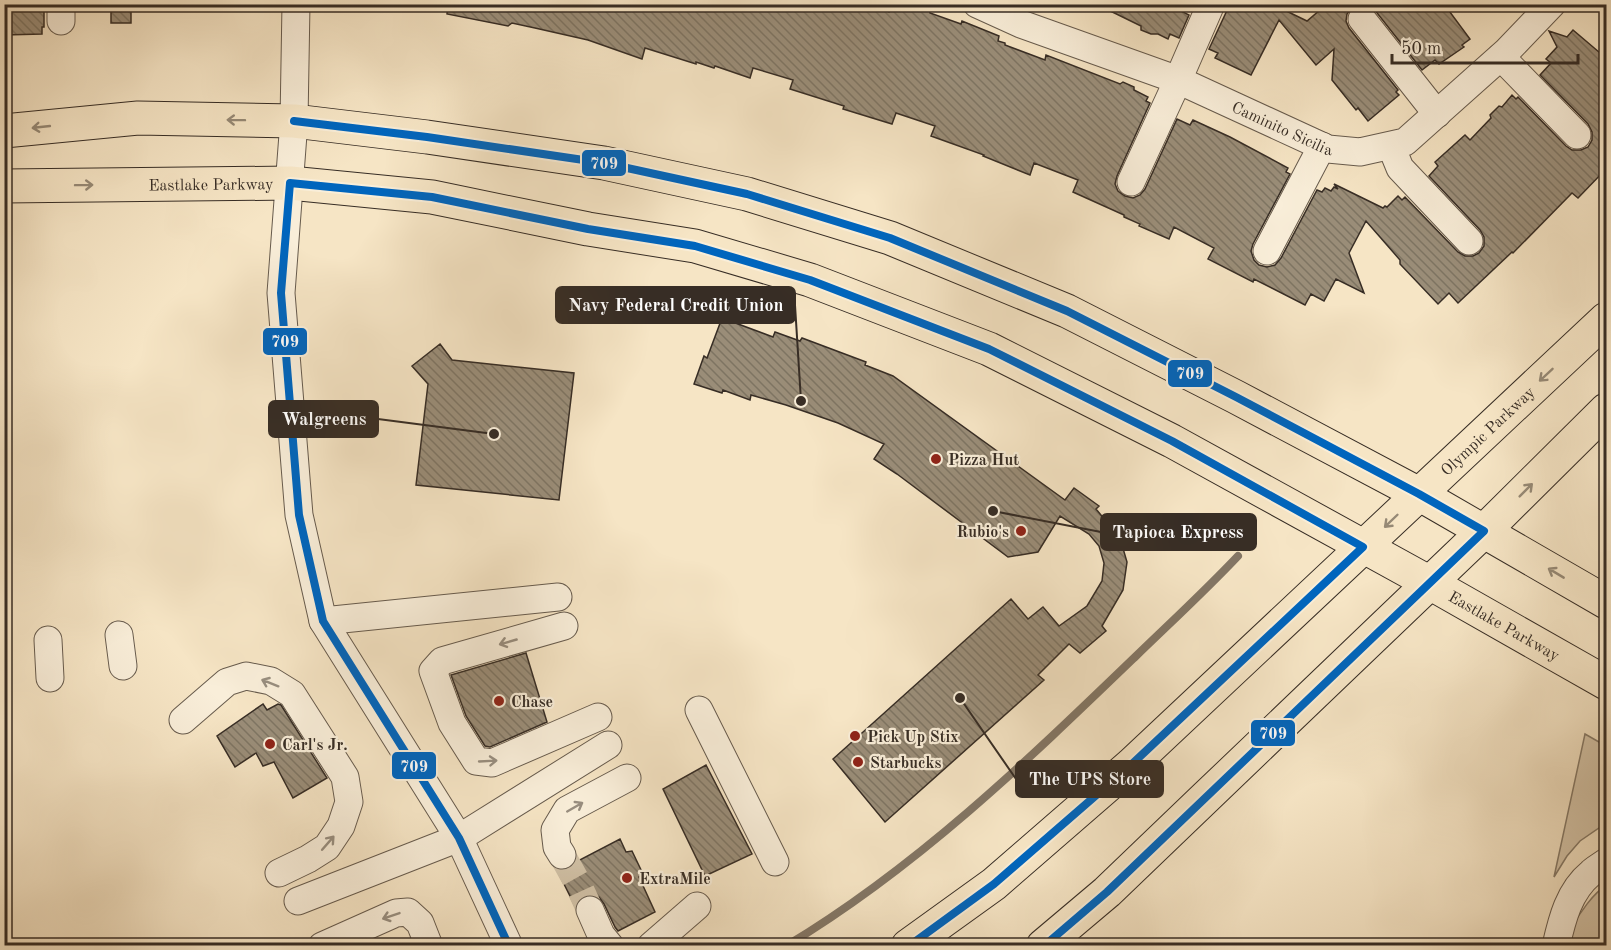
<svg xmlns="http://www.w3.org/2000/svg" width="1611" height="950" viewBox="0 0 1611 950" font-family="'Old Standard TT',serif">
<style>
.garden{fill:#d6c6aa;stroke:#867a68;stroke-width:1.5}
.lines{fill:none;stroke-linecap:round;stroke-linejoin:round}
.stream{stroke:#837665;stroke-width:8}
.building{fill:url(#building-back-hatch);stroke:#372d25;stroke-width:1.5}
.minor-tunnel{stroke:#d0c0a5;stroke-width:27;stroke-dasharray:27 14;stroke-linecap:butt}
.minor-casing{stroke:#675b4d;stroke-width:29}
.major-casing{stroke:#372d25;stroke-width:35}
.minor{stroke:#f9eed9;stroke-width:27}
.major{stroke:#f6e5c5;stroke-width:33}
.bus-1-casing{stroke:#f9eed9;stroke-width:12}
.bus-1{stroke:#0065bd;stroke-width:8}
.oneway{stroke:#968975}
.oneway2{stroke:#988e7f}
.poi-dot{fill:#8f2418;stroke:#f9eed9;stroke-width:2}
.labels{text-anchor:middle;stroke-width:4.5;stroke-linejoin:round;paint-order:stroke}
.street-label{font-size:16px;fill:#372d25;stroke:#f9eed9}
.poi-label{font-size:16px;font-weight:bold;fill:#372d25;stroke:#f9eed9;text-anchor:start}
.leader{fill:none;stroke:#372d25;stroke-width:2}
.callout-dot{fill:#372d25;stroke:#f9eed9;stroke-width:2}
.callout{fill:#372d25;stroke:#372d25;stroke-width:2}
.callout-label{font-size:18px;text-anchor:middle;font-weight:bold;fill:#fff}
.line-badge{stroke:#f9eed9;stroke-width:2}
.badge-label{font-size:16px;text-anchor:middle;font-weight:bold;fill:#fff}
</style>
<defs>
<pattern id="building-back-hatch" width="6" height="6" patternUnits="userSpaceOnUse" patternTransform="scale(1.5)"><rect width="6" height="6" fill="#9a8d78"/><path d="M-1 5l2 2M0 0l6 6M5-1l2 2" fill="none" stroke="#7e7462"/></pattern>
</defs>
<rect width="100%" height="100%" fill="#f6e5c5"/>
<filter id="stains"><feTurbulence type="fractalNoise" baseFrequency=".00333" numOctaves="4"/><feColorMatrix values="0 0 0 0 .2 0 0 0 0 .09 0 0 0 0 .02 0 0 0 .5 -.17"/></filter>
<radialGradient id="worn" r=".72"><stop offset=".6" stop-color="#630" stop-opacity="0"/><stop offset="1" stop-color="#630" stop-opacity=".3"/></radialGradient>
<!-- garden -->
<path class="garden" d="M1585 734 1606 746V823L1580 841 1567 856 1554 877Z
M1606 886V945L1567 946C1568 939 1569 932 1572 927 1579 914 1594 892 1606 886Z"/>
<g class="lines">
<!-- stream -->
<path class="stream" d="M786 946C916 868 1026 762 1134 658 1169 624 1205 591 1238 556"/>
</g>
<!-- building -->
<path class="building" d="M4 4H42V8H44V27H42V34L4 35Z
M111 4H131V23H111Z
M448 4H875L889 12 892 4H904L915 8 918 6 929 9 930 13 961 24 962 21 999 36 998 41 1005 43V45L1045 60 1046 55 1120 84 1123 82 1134 87V90L1148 97 1146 101 1150 103 1117 176 1115 184 1118 191 1125 196 1133 198 1140 195 1145 189 1177 119 1190 125 1193 120 1230 137 1288 168 1286 172 1290 174 1253 244 1251 251 1254 260 1259 265 1267 267 1275 265 1281 258 1317 190 1322 192 1325 188 1331 191 1334 187 1338 189 1334 184 1383 208 1385 206 1387 207 1398 196 1402 200 1405 197 1458 252 1465 256H1473L1479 253 1484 246V237L1480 230 1429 176 1438 166 1435 162 1465 135 1470 140 1491 118 1490 115 1499 106 1502 107 1512 95 1516 99 1518 97 1566 146 1572 150H1581L1588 147 1592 140V132L1588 124 1540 75 1551 63 1546 59 1557 47 1549 31 1567 37 1573 30 1606 58V169L1578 198 1572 193 1513 253 1512 252 1458 303 1449 293 1438 304 1400 264V260L1366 221 1349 253 1364 293 1336 279 1324 301 1311 294 1305 305 1254 279 1253 282 1208 259 1214 248 1174 227 1169 239 1139 226 1140 224 1124 217V215L1073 192 1078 180 1034 163 1030 175 983 156 984 155 931 136 935 126 896 113 892 124 843 109 844 106 790 89 793 80 753 68 750 78 715 66 714 68 696 62V64L645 48 642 59 588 40 535 28 512 23 508 26 447 14Z
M1096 4H1168L1189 15 1179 38 1170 34 1168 39 1158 34H1151L1141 30V26Z
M1230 4H1272L1307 21 1327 4H1357L1352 7 1347 14 1346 21 1349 28 1398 90 1396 92 1399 95 1368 121 1358 108 1356 110 1332 80 1334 49 1316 65 1279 20 1251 75 1215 58 1218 53 1209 49Z
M1368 4H1444L1470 39 1462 45 1464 47 1439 64 1435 60 1422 70 1374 9Z
M722 318 773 337 775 332 800 341 802 338 866 362 865 365 893 376 1065 500 1074 488 1099 506 1096 509 1120 538 1127 562 1123 590 1102 626 1106 631 1080 653 1069 644 1038 675 1044 680 885 822 833 759 1011 599 1028 619 1043 607 1059 626 1087 606 1102 581 1104 563 1099 546 1089 534 1060 516 1038 552 1008 557 897 474 874 459 884 444 838 423 786 405 751 395 750 400 723 390 722 393 694 384 704 356 707 358Z
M440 344 452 360 574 373 559 500 416 485 428 384 412 366Z
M526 653 547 722 490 747 485 746 466 716 451 675Z
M263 704 267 710 278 704 281 705 327 778 293 798 274 762 263 766 256 753 235 767 217 736Z
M706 765 752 854 705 876 663 789Z
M620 839 626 852 632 851 643 874 639 877 655 912 618 931 615 927 604 904 599 897 592 894 584 895 578 900 575 906 557 870 563 871 570 869 576 863 577 858 578 861Z"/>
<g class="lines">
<!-- minor-tunnel -->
<path class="minor-tunnel" d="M562 855 577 882 590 910"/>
<!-- minor casing -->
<g class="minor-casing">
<g id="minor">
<path d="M61 4V21"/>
<path d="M296 4 294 121 281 293 299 515 323 621 459 838 509 946"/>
<path id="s1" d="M977 4 1021 24 1178 80 1328 149 1360 152 1405 142 1507 51 1552 4"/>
<path d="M1362 19 1437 114"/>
<path d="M1501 57 1577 135"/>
<path d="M1391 146 1400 168 1469 241"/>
<path d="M1131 182 1178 80 1211 4"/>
<path d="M1267 251 1322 146"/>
<path d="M323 621 558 597"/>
<path d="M564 626 442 661 433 671 452 723 476 761 492 763 598 717"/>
<path d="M119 635 123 666"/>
<path d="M48 640 50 678"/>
<path d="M699 710 775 862"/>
<path d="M183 720 227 682 246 676 271 681 292 694 345 777 349 802 341 826 327 847 308 859 279 873"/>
<path d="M562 855 557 847 555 830 567 810 627 778"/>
<path d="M298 901 459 838 608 745"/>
<path d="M590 910 601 935 610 946"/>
<path d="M322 946 396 913 408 912 420 923 429 946"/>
<path d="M651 946 697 906"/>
<path d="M1556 946C1562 919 1569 891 1591 873 1595 869 1601 866 1606 862"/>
</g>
</g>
<!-- major casing -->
<g class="major-casing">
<g id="major">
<path d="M4 131 138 118 294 121 427 137 604 163 747 194 890 238 1067 311 1236 397 1419 494 1606 602"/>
<path id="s2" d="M4 186 290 183 432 197 588 229 695 246 810 280 989 349 1172 441 1430 583 1606 683"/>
<path id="s3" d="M908 946 994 884 1131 765 1606 319"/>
<path d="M1043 946 1107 892 1206 797 1484 531 1606 410"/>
</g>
</g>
<!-- minor -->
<use href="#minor" class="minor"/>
<!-- major -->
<use href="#major" class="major"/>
<!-- bus-1 casing -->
<g class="bus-1-casing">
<path id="bus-1" d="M294 121 427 137 604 163 747 194 890 238 1067 311 1236 397 1419 494 1484 531 1107 892 1044 946
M290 183 432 197 588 229 695 246 810 280 989 349 1172 441 1363 547 1131 765 994 884 909 946
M290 183 281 293 299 515 323 621 459 838 509 946"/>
</g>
<!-- bus-1 -->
<use href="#bus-1" class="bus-1"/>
</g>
<!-- one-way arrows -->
<defs><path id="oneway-shaft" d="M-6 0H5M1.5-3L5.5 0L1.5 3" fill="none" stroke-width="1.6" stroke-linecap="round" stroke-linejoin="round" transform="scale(1.5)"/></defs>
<g class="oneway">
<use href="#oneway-shaft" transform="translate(236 120) rotate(-179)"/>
<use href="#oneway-shaft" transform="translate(41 127) rotate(174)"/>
<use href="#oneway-shaft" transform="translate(84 185) rotate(-1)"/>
<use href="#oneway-shaft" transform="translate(1546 375) rotate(137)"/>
<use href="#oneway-shaft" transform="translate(1526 490) rotate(-45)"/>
<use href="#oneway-shaft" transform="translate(1391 521) rotate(136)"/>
<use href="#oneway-shaft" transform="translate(1556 573) rotate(-149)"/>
</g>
<g class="oneway2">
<use href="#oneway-shaft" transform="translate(508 642) rotate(164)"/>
<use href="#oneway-shaft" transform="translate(270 683) rotate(-158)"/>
<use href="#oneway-shaft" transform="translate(488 761) rotate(-3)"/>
<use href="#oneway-shaft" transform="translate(575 807) rotate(-30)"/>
<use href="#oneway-shaft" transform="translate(328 843) rotate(-49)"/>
<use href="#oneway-shaft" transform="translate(391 916) rotate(161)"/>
</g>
<!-- markers -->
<g class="poi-dot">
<circle cx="936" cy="459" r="6"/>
<circle cx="1021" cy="531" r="6"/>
<circle cx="499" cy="701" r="6"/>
<circle cx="855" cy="736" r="6"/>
<circle cx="270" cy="744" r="6"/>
<circle cx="858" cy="762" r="6"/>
<circle cx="627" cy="878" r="6"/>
</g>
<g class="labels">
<!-- street labels -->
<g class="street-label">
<text dy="6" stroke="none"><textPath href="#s1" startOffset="330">Caminito Sicilia</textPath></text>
<text dy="6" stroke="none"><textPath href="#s2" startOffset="207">Eastlake Parkway</textPath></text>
<text dy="6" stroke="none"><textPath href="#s3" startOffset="776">Olympic Parkway</textPath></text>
<text dy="6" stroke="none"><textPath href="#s2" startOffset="1593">Eastlake Parkway</textPath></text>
</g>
<!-- poi labels -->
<g class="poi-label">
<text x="948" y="465">Pizza Hut</text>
<text x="1009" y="537" text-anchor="end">Rubio's</text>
<text x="511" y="707">Chase</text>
<text x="867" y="742">Pick Up Stix</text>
<text x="282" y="750">Carl's Jr.</text>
<text x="870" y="768">Starbucks</text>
<text x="639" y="884">ExtraMile</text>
</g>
</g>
<!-- callouts -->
<path class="leader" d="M801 401L795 305M494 434L378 419M993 511L1101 532M960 698L1016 779"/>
<g class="callout-dot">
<circle cx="801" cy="401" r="6"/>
<circle cx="494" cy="434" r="6"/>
<circle cx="993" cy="511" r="6"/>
<circle cx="960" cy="698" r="6"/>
</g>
<g class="callout">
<rect x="556" y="287" width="239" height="36" rx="6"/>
<rect x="269" y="401" width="109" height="36" rx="6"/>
<rect x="1101" y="514" width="155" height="36" rx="6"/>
<rect x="1016" y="761" width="147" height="36" rx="6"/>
</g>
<g class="callout-label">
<text x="676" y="311">Navy Federal Credit Union</text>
<text x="324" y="425">Walgreens</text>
<text x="1178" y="538">Tapioca Express</text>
<text x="1090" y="785">The UPS Store</text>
</g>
<g class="line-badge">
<rect x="581" y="149" width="46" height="28" rx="6" fill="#0065bd"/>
<rect x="262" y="327" width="46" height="29" rx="6" fill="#0065bd"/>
<rect x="1167" y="359" width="46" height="29" rx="6" fill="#0065bd"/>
<rect x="1250" y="719" width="46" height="28" rx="6" fill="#0065bd"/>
<rect x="391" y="751" width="46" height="29" rx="6" fill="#0065bd"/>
</g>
<g class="badge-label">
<text x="604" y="169">709</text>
<text x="285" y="347">709</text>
<text x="1190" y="379">709</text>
<text x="1273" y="739">709</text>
<text x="414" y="772">709</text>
</g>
<!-- margin -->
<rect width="1611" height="950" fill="none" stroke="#f6e5c5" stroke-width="24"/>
<rect x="6" y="6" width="1599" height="938" fill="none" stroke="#372d25" stroke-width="3"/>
<rect x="12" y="12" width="1587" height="926" fill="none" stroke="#372d25" stroke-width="1.5"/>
<!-- scale -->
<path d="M1392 54v9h186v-9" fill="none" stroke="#372d25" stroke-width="3"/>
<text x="1401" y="54" font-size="18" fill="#372d25" stroke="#f9eed9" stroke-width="4.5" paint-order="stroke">50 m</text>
<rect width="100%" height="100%" filter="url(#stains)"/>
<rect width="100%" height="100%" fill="url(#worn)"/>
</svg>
